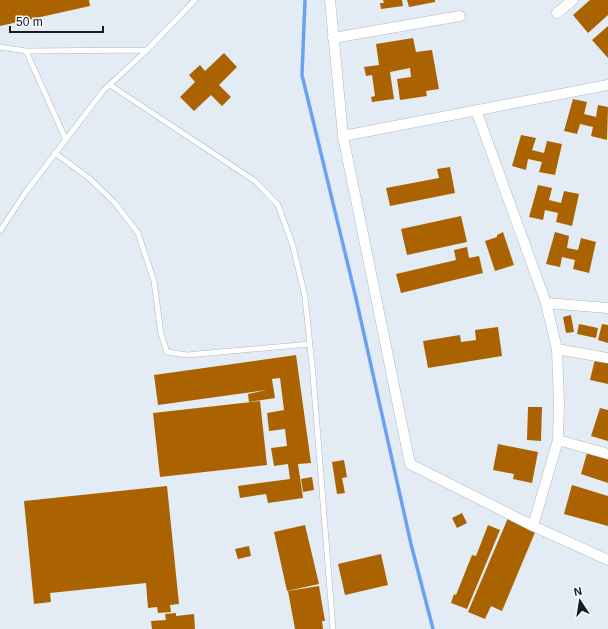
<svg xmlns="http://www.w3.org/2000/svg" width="608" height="629" viewBox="0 0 608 629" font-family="Arial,sans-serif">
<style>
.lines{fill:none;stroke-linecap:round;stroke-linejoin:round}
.stream{stroke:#6ba2f0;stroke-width:3.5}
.building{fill:#aa6300}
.lane-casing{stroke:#afb7c0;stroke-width:6}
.street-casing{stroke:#afb7c0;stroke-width:11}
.lane{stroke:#fff;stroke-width:5}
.street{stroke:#fff;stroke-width:10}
</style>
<rect width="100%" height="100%" fill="#e3ecf5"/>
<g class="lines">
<!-- stream -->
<path class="stream" d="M305 0 302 75 355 294 411 544 433 629"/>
</g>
<!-- building -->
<path class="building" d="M0 0H89L90 6 0 26Z
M383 0H402L403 6 381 9 380 3H384Z
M407 0H435V2L409 7Z
M590 0H608V15L588 33 573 15Z
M608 26V58L592 40Z
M413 38 416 52 432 50 439 89 426 91 427 96 400 100 397 79 411 77 410 68 390 72 394 99 372 102 371 97 375 96 372 75 366 76 364 67 379 65 376 44Z
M224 53 237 67 219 85 231 97 222 106 211 95 194 111 180 97 195 82 189 75 200 65 205 71Z
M573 99 587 102 584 114 596 117 598 105 608 107 607 140 591 136 593 127 580 124 577 134 564 131Z
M521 135 536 138 532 150 544 153 547 141 562 144 555 175 539 172 542 162 528 159 526 170 512 166Z
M450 167 455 193 390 206 386 188 439 178 437 169Z
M538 185 552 188 549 200 561 203 564 191 579 194 572 226 556 222 558 213 545 210 543 220 529 217Z
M461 216 467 242 407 255 401 229Z
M503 232 514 265 495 271 485 241 497 237V235Z
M555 232 569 236 567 248 578 250 581 238 596 242 589 273 573 269 575 260 562 257 560 267 546 264Z
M467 247 469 258 479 256 483 273 401 293 396 274 456 260 454 250Z
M571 315 574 332 566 333 563 317Z
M579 324 598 328 596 338 577 334Z
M602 324 608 325V343L598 340Z
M498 327 502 356 428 368 423 341 460 335 461 342 476 340 475 330Z
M296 355 311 463 298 464 303 498 268 503 266 494 240 498 238 486 290 479 288 464 274 466 271 448 287 446 285 429 269 431 267 413 284 410 280 378 272 379 275 398 249 402 248 394 266 390 158 405 154 375Z
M595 359 608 362V384L590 380Z
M260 401 267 465 160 477 153 413Z
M528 407H542L541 441 527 440Z
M600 408 608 410V441L591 436Z
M498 444 538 452 532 483 513 479 514 474 493 470Z
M587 453 608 459V483L581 474Z
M344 460 347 477 342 478 345 493 337 494 332 462Z
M312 477 314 490 303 492 301 479Z
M572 485 608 496V526L564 514Z
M167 486 179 604 170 605 171 612 158 613 157 607 148 608 146 583 50 593 51 602 34 604 24 501Z
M462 513 467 523 457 528 452 518Z
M508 518 536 530 502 611 491 606 485 619 468 612Z
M305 525 319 584 287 591 274 532Z
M488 525 500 530 467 609 451 603 454 594 456 595 472 555 476 556Z
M249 546 251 556 238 559 235 549Z
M381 554 388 585 345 595 338 564Z
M319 586 325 621H322L323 629H295L288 591Z
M176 613V616L194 614 195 629H152L151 621 166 620 165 614Z"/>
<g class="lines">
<!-- lane casing -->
<g class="lane-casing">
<path id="lane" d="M0 47 26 51 147 50
M26 51 66 140
M110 85 255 181 278 205 293 246 305 297 313 375 333 629
M55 153 89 178 115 203 138 233 154 281 161 334 167 352 187 355 310 344
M0 231 25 193 103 91 147 50 195 0"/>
</g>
<!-- street casing -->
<g class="street-casing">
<path id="street" d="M330 0 343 136 410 464 533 526 608 560
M557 13 573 0
M333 38 460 16
M476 110 546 303 557 349 559 403 558 440 533 526
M343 136 608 85
M546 303 608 308
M557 349 608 358
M558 440 608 454"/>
</g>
<!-- lane -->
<use href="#lane" class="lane"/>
<!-- street -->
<use href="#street" class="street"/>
</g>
<!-- north arrow -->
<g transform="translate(580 601) rotate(348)" stroke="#f3f8fe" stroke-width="3" paint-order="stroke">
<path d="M0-3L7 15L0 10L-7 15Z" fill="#181b1e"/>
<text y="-6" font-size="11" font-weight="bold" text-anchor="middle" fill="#181b1e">N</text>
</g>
<!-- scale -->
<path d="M10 26v6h93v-6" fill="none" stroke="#181b1e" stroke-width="2"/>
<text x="16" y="26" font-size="12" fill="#181b1e" stroke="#f3f8fe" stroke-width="3" paint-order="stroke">50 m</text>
</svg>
